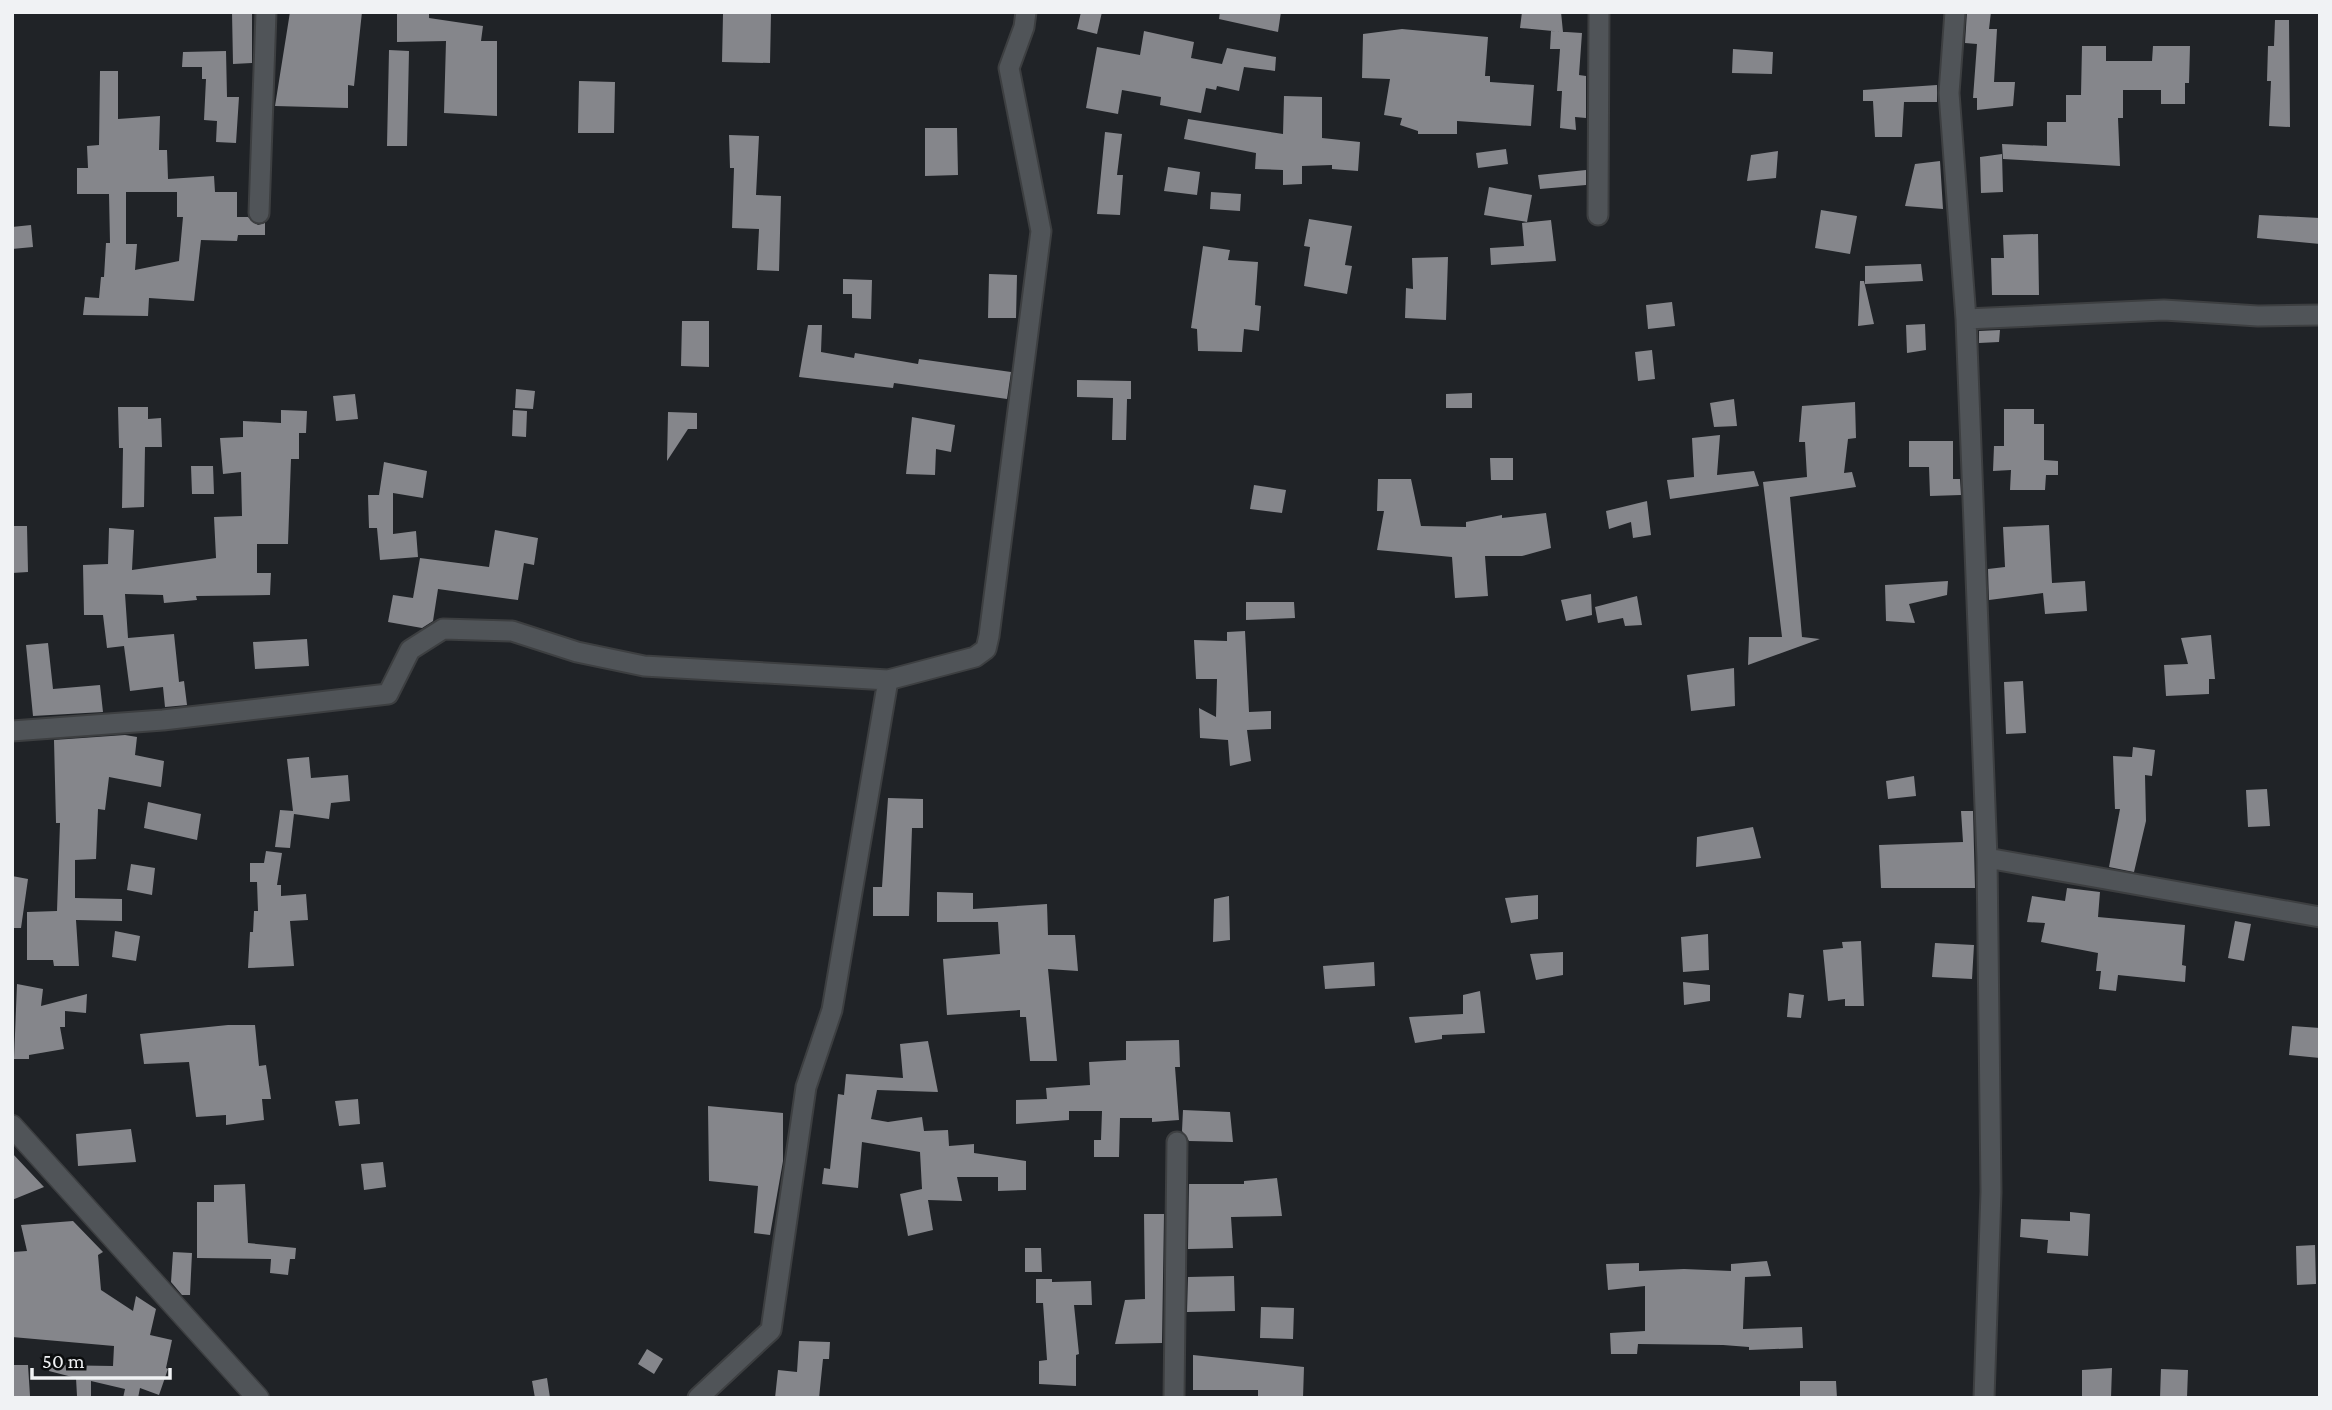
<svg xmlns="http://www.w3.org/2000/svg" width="2332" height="1410" viewBox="0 0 2332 1410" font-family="'Crimson Pro',serif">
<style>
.building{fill:#85868b;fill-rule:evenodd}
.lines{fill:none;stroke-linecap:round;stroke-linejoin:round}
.minor-casing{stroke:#3d3f41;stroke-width:23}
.tertiary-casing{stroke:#3d3f41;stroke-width:24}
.minor{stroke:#505458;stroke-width:19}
.tertiary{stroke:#505458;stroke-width:21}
</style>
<rect width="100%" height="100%" fill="#202327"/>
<!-- building -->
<path class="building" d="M232 12H252V63L233 64Z
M290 12H362L354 86 348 85V108L275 106Z
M397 12H429V18L483 26 481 41H497V116L444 113 446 41 397 42Z
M1081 12H1102L1097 34 1077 29Z
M1220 12H1281L1278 32 1219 19Z
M1522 12H1561L1563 32 1520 28Z
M1967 12H1991L1989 29H1997L1994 82H2015L2013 106 1977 110V98H1973L1977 44 1965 43Z
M723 14H771L770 63 722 62Z
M2275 20H2289L2290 127 2269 126 2271 81H2267L2268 46H2274Z
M1402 29 1488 37 1485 76H1490V82L1534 85 1531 126 1457 121V134H1418V131L1400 125 1402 118 1384 115 1390 79 1362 78 1363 34Z
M1144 31 1194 42 1191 58 1222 64 1227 48 1276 57 1275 71 1244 67 1239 91 1217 86 1216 90 1206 88 1201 113 1160 105 1161 97 1122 90 1118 114 1086 108 1097 47 1140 55Z
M1551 31 1582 33 1579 75 1586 76V118L1575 117 1576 130 1560 128 1562 91H1557L1560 49H1550Z
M2082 46H2106V61H2152L2153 46H2190L2189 83H2185V104H2161V90H2123V118H2118L2120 166 2003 159 2002 144 2047 146V122H2066V95H2081Z
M1733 49 1773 52 1772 74 1732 73Z
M389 50 409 51 407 146H387Z
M226 51 227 97H239L236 143 216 142 217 121 204 120 206 79H202V67H182L183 52Z
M100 71H118V119L160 116 159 150H167L168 179 214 176 215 192H237V217H248L258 225 265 223V235H238L237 241 201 240 194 301 149 298 148 316 83 315 85 297 99 298 101 277H104L106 243H110L109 194H77V168H88L87 146 99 145ZM126 192H177V217H183L179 261 135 270 137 244H126Z
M579 81 615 82 614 133H578Z
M1937 85V102H1904L1902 137H1875L1873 101H1863V90Z
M1284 96 1322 97V138L1360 142 1358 171 1332 169V165L1302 166V184L1283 185V170L1255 169 1256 153 1184 139 1188 119 1283 134Z
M925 128H957L958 175 925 176Z
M1105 132 1122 134 1117 175H1123L1120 215 1097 214Z
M729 135 759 136 756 195 781 196 779 271 757 270 759 229 732 228 734 168H730Z
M1506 149 1508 164 1478 168 1476 153Z
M1778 151 1776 178 1747 181 1751 155Z
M2002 154 2003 192 1981 193 1980 157Z
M1940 161 1943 209 1905 206 1915 164Z
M1168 167 1200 172 1197 195 1164 191Z
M1586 170V185L1540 189 1538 175Z
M1489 187 1532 195 1527 222 1484 215Z
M1211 192 1241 194 1240 211 1210 209Z
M1821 210 1857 216 1850 254 1815 248Z
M2259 215 2320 218V244L2257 238Z
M1309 219 1352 226 1345 265 1352 266 1347 294 1304 286 1310 247 1304 246Z
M1551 220 1556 261 1491 265 1490 248 1524 246 1522 223Z
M31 225 33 247 12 249V227Z
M2038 234 2039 295H1992L1991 258H2004L2003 235Z
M1203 246 1230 250 1228 260 1258 262 1255 305 1261 306 1259 331 1244 329 1242 352 1198 351 1197 329 1191 328Z
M1448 257 1446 320 1405 318 1406 288 1413 289 1412 258Z
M1921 264 1923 281 1865 284V266Z
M989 274 1017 275 1016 318H988Z
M843 279 872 280 871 319 852 318V294H843Z
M1860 281H1864L1874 324 1858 326Z
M1672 302 1675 326 1648 329 1646 305Z
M682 321H709V367L681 366Z
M1925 324 1926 350 1907 353 1906 325Z
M808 325H822L821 352 854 358 855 353 918 364 919 359 1011 372 1007 399 894 383 893 388 799 377Z
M2000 330 1999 342 1979 343V331Z
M1652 350 1655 379 1638 381 1635 352Z
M1077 380 1131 381V399H1127L1126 440H1112L1113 398 1077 397Z
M516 389 535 391 533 409 515 408Z
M1472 393V408H1446V394Z
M355 394 358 419 336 421 333 396Z
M1734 399 1737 426 1714 427 1710 403Z
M1855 402 1856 438 1848 439 1844 473 1852 472 1856 487 1790 497 1802 637 1820 639 1748 665 1749 637H1782L1763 482 1807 477 1805 442H1799L1802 406Z
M118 407H148V419L161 418 162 447H145L144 507 122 508 123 448H119Z
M2004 409H2034V424H2044V460L2058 461V475H2046L2045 490H2010L2011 470 1993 471 1994 446H2004Z
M281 410 307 411 306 433H299V459H291L288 544H257V573H271L270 595 196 596 197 600 164 603 163 595 125 594 128 638 174 634 179 682 184 681 187 705 165 707 163 687 130 691 124 646 107 648 103 615H84L83 565 108 564 109 528 134 530 132 570 216 558 214 517 242 516 241 472 223 474 220 438 243 437V421L281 423Z
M513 410 527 411 526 437 512 436Z
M668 412 697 413V429H688L667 461Z
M912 417 955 425 951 452 936 449 935 475 906 474Z
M1720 435 1717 475 1754 471 1759 486 1670 499 1667 480 1694 477 1692 438Z
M1909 441H1953V479H1960L1961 495 1930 496 1929 467H1909Z
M1490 458H1513V480H1491Z
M384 462 427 471 423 498 393 493V534L416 531 418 557 380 560 377 528H369L368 495H379Z
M191 466H213L214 494H192Z
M1378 479H1411L1421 526 1466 527V522L1502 515V518L1546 513 1551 548 1522 556H1485L1488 596 1455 598 1452 557 1377 550 1384 511H1377Z
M1254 485 1286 490 1282 513 1250 509Z
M1647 501 1651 535 1633 538 1631 522 1609 529 1606 511Z
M2049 525 2052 583 2085 581 2087 611 2045 614 2043 593 1989 600 1988 569 2005 567 2003 527Z
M12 526H27L28 572 12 573Z
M495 530 538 538 534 565 524 563 518 600 438 589 433 621 422 628 388 622 393 595 413 598 420 558 489 567Z
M1948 581 1947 595 1909 604 1915 623 1886 621 1885 585Z
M1591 594 1592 615 1566 621 1561 600Z
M1637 596 1642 625 1625 626 1623 618 1598 623 1595 607Z
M1246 602H1294L1295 618 1246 620Z
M1245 631 1249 712 1271 711V729L1247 730 1251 761 1230 766 1228 740 1200 738 1199 708 1216 717 1217 679H1196L1194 640 1227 641V632Z
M2211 635 2215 679H2209V694L2166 696 2164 665 2188 664 2181 638Z
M307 639 309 666 255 669 253 642Z
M48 643 53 689 100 685 103 712 33 716 26 645Z
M1734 668 1735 706 1691 711 1687 675Z
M2023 681 2026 733 2006 734 2004 682Z
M125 735 137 737 135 755 164 761 161 787 109 777 105 810 98 809 96 859 75 860V898L122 899V921L76 920 79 966H54L53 960H27V912L57 911 60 823H56L54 740Z
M2133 747 2155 750 2152 776 2145 775 2146 821 2134 872 2109 867 2120 809H2115L2113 756 2132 757Z
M309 757 311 778 348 775 350 801 331 803 329 819 294 814 290 848 275 847 280 810 293 811 287 759Z
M1914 776 1916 796 1888 799 1886 781Z
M2267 789 2270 826 2248 827 2246 790Z
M888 798 923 799V828H912L909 916H873V887H882Z
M148 802 201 814 197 840 144 828Z
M1961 811H1973L1975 888H1881L1879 845 1963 842Z
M1753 827 1761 858 1696 867 1697 837Z
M266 851 282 853 277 885H281V896L306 894 308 920 290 921 294 966 248 968 250 932H253L254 911H258L257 882H250V863H264Z
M131 864 155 868 152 895 127 890Z
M12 876 28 879 21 928H12Z
M2067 888 2100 892 2098 917 2185 925 2182 965 2186 966 2185 982 2118 975 2116 991 2099 989 2101 971H2096L2098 953 2041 942 2045 923 2027 922 2032 896 2065 901Z
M937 892 973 893V909L1047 904 1048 935H1075L1078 971 1048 969 1057 1061H1030L1026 1017H1020V1010L947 1015 943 959 1000 954 998 922H937Z
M1538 895V919L1511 923 1505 898Z
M1229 896 1230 940 1213 942 1214 899Z
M2235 921 2251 924 2244 961 2228 958Z
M115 931 140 936 136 961 112 957Z
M1708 934 1709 970 1683 972 1681 937Z
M1861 941 1864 1006H1845V999L1828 1001 1823 950 1843 948 1842 942Z
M1935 943 1974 945 1972 979 1932 977Z
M1563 952V975L1536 980 1530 954Z
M1374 962 1375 986 1325 989 1323 966Z
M1683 982 1710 985V1001L1684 1005Z
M17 984 43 989 41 1006 87 994 86 1013 65 1011V1027H60L64 1049 29 1055V1059H14Z
M1480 991 1485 1033 1442 1035V1039L1415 1043 1409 1017 1463 1014V995Z
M1789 993 1804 995 1801 1018 1787 1017Z
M228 1025H255L259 1066 266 1065 271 1099H262L264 1120 226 1125V1115L196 1117 189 1062 144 1064 140 1034Z
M2292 1026 2320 1028V1058L2289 1055Z
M1179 1040 1180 1067H1175L1179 1120 1152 1122V1118H1120L1119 1157H1094V1140H1101L1102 1111H1069V1120L1016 1124V1100L1047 1099 1046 1088 1090 1085 1089 1062 1126 1060V1041Z
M928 1041 938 1092 877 1090 871 1119 888 1122 922 1117 924 1131 948 1130 949 1146 974 1144V1153L1026 1161V1190L998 1191V1177H957L962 1201 928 1200 933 1230 908 1236 900 1194 922 1189 920 1152 862 1142 858 1188 822 1184 824 1168 830 1169 838 1094 844 1095 846 1074 903 1078 900 1044Z
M358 1099 360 1124 339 1126 335 1101Z
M708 1106 783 1113V1161L770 1235 754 1233 758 1186 709 1181Z
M1183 1110 1230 1112 1233 1142 1189 1141 1182 1131Z
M131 1129 136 1162 78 1166 76 1134Z
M12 1153 44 1187 12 1200Z
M383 1162 386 1187 364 1190 361 1164Z
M1277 1178 1282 1216 1231 1217 1233 1248 1188 1249 1189 1184H1244V1181Z
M245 1184 248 1243 296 1248 295 1259H290L288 1275 270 1273 271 1259 197 1258V1202H214V1185Z
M2070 1212 2090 1214 2088 1256 2047 1253 2048 1240 2020 1237 2021 1219 2070 1221Z
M1144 1214H1164L1162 1343 1115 1344 1125 1300 1145 1299Z
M73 1221 103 1252 98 1255 101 1290 133 1311 136 1296 156 1309 150 1335 172 1340 166 1368 168 1369 159 1395 140 1388 138 1398H123L125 1389 91 1381V1396H77L76 1378 49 1371 50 1365 113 1366 114 1346 12 1337 13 1252 27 1251 21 1225Z
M2315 1245 2316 1284 2297 1285 2296 1246Z
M1025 1248H1041L1042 1272H1025Z
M173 1252 192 1253 190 1295H182L171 1282Z
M1767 1261 1771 1276 1745 1277 1743 1329 1802 1327 1803 1348 1749 1350V1347L1723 1345 1638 1344 1637 1354H1611L1610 1333 1645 1331V1286L1608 1290 1606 1264 1639 1263V1271L1684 1269 1731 1271V1264Z
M1234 1276 1235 1311 1187 1312 1188 1277Z
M1036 1279H1052V1282L1091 1281 1092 1305H1074L1079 1354 1076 1355V1386L1039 1384V1361L1047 1360 1043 1303H1036Z
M1261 1307 1294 1308 1293 1339 1260 1338Z
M799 1341 830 1342 829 1359H823L819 1398H775L778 1370 797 1372Z
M647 1349 663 1359 654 1374 638 1364Z
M1193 1355 1304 1367 1303 1398H1258V1390H1193Z
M12 1365H28L30 1396H12Z
M2112 1368 2111 1398H2082V1370Z
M2161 1369 2188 1370 2187 1398H2160Z
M547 1378 550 1398H535L532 1381Z
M1800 1381H1836L1837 1398H1800Z"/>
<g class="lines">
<!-- minor casing -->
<g class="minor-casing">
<path id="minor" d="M1955 12 1949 93 1966 319 1987 858 1991 1192 1984 1398
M259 213 266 12
M1598 215 1599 12
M1966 319 2164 310 2258 316 2320 315
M12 731 163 720 388 694 410 650 443 629 512 631 577 652 644 666 888 680
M1987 858 2320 917
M698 1398 771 1330 806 1087 832 1010 888 680 975 657 986 649 989 636 1041 231 1009 68 1024 27 1026 12
M1174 1398 1177 1142"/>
</g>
<!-- tertiary casing -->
<g class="tertiary-casing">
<path id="tertiary" d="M12 1126 258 1398"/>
</g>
<!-- minor -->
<use href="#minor" class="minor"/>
<!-- tertiary -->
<use href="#tertiary" class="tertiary"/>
</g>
<!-- border -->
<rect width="2332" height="1410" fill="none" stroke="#f0f2f4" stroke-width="28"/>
<!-- scale -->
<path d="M32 1368v10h138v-10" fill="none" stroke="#f0f2f4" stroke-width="3.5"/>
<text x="42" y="1368" font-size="21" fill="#f0f2f4" stroke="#0b0d0e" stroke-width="5" paint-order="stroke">50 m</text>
</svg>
